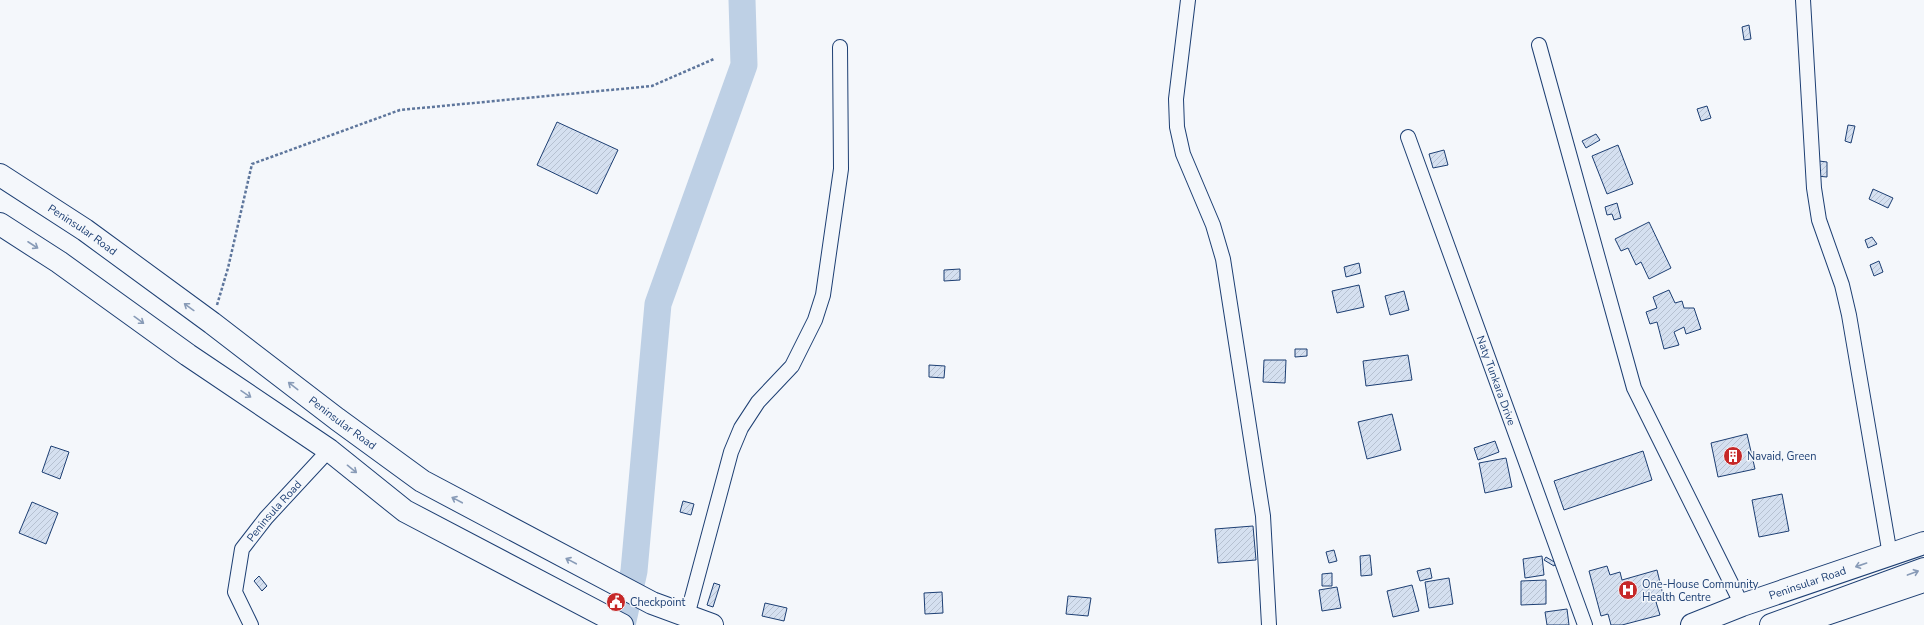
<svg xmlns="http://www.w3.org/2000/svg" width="1924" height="625" viewBox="0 0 1924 625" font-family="'Nunito Sans',sans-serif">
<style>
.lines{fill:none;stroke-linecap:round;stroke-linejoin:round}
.river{stroke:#bed0e5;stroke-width:27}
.building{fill:url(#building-hatch);stroke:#1d3f73}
.minor-casing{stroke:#1d3f73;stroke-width:16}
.primary-casing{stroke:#1d3f73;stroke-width:24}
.path{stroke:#5e769c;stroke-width:2.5;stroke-dasharray:3 2;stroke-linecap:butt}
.minor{stroke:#f4f7fb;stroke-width:14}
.primary{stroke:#f4f7fb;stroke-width:22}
.oneway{stroke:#889bb7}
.labels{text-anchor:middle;stroke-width:3;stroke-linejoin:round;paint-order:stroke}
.street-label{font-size:11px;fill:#1d3f73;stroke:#f4f7fb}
.poi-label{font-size:11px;fill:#1d3f73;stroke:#f4f7fb;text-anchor:start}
</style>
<defs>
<pattern id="building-hatch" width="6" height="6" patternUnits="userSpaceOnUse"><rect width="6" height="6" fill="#d5e0f0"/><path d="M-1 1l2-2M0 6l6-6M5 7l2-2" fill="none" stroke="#b6c1d1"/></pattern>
</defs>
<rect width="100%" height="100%" fill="#f4f7fb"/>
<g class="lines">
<!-- river -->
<path class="river" d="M622 625 634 571 658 304 744 65 742 0"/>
</g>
<!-- building -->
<path class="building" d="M1749 25 1751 39 1744 40 1742 27Z
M1707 106 1711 118 1701 121 1697 109Z
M557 122 618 150 597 194 537 165Z
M1848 125 1855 126 1851 143 1845 141Z
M1596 134 1600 140 1586 148 1582 141Z
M1618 145 1633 184 1607 194 1592 156Z
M1444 150 1448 165 1433 168 1429 154Z
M1819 161 1827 162V177L1817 176Z
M1873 189 1893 198 1888 208 1869 199Z
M1617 203 1621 218 1614 220 1612 214 1607 215 1605 207Z
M1649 222 1671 268 1649 279 1641 262 1636 265 1628 248 1621 251 1615 239Z
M1872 237 1877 244 1868 248 1865 240Z
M1879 261 1883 272 1874 276 1870 265Z
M1359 263 1361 273 1346 277 1344 267Z
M960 269V280L944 281V270Z
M1359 285 1364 307 1337 313 1332 291Z
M1669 290 1675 303 1682 301 1684 308H1694L1701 329 1686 334 1684 327 1674 332 1679 345 1664 349 1657 322 1650 324 1646 312 1657 308 1653 297Z
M1404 291 1409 310 1390 315 1385 296Z
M1295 349H1307V356L1295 357Z
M1408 355 1412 380 1366 386 1363 361Z
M1264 360H1286L1285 383 1263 382Z
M929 365 945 366 944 378 929 377Z
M1392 414 1401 450 1367 459 1358 422Z
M1747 434 1755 469 1718 477 1711 443Z
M1495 441 1499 452 1478 460 1474 448Z
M51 446 69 452 60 479 42 472Z
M1643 451 1652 480 1564 510 1554 481Z
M1506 458 1512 487 1485 493 1479 463Z
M1782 494 1789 531 1759 537 1752 500Z
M683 501 694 504 691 515 680 512Z
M32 502 58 513 46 544 19 533Z
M1253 526 1256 560 1218 563 1215 529Z
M1334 550 1337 561 1329 563 1326 552Z
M1370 555 1372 575 1361 576 1360 556Z
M1542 556 1544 575 1525 578 1523 559Z
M1546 557 1556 563 1554 566 1544 560Z
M1607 566 1610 575 1620 572 1622 580 1657 570 1664 599 1656 602 1660 615 1622 625H1611L1608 614 1601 616 1589 571Z
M1430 568 1432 578 1420 581 1417 571Z
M1332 573V586H1322V574Z
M259 576 267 586 262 591 254 581Z
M1449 578 1453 604 1429 608 1425 582Z
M1546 580V604L1521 605V581Z
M714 583 720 585 713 607 707 605Z
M1412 585 1419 611 1393 617 1387 591Z
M1337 587 1341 608 1322 611 1319 590Z
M942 592 943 613 925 614 924 593Z
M1068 596 1091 598 1088 616 1066 614Z
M765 603 787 608 784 621 762 616Z
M1567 609 1569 625H1547L1545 612Z"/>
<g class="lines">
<!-- minor casing -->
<g class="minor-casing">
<g id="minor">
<path d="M1188 0 1176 99 1177 127 1183 154 1213 225 1223 259 1263 516 1269 625"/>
<path d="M1803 0 1814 188 1819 220 1842 285 1849 315 1890 555"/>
<path d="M1539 45 1634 388 1742 605"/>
<path id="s1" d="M1408 137 1585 625"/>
<path d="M687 616 731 452 741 428 758 402 792 366 815 320 823 295 841 169 840 47"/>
<path id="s2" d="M251 625 235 592 242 549 266 518 329 450"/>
<path d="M1806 625 1924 585"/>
</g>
</g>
<!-- primary casing -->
<g class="primary-casing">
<g id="primary">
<path id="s3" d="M0 175 85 230 212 323 337 419 422 481 652 603 712 625"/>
<path d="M0 224 59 262 188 355 329 450 405 511 622 625"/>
<path id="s4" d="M1692 625 1742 605 1924 543"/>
<path d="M1771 625 1924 569"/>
</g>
</g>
<!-- path -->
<path class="path" d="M217 305 228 268 252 164 400 110 652 86 714 59"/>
<!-- minor -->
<use href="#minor" class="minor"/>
<!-- primary -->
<use href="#primary" class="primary"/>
</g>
<!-- one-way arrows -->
<defs><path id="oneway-shaft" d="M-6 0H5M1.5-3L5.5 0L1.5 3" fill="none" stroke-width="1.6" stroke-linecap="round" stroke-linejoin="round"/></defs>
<g class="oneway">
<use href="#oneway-shaft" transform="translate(33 245) rotate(33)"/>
<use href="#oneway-shaft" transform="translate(189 307) rotate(-144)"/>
<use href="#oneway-shaft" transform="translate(139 320) rotate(36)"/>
<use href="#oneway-shaft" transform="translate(293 386) rotate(-142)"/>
<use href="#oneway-shaft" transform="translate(246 394) rotate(34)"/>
<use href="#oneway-shaft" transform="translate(352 469) rotate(39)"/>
<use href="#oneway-shaft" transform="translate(457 500) rotate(-152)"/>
<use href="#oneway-shaft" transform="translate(571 561) rotate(-152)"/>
<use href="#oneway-shaft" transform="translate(1861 565) rotate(161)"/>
<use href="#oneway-shaft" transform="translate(1913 573) rotate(-20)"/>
</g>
<!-- icons -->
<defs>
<g id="building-disc" transform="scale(1)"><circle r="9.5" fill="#c62828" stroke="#f4f7fb"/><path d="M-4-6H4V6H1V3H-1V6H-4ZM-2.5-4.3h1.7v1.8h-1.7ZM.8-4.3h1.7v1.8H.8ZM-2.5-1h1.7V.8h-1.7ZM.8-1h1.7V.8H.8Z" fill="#fff"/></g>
<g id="hospital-disc" transform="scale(1)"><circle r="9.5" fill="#c62828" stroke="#f4f7fb"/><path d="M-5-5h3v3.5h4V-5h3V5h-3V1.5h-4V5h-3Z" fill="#fff"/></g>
<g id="civic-disc" transform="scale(1)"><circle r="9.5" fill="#c62828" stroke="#f4f7fb"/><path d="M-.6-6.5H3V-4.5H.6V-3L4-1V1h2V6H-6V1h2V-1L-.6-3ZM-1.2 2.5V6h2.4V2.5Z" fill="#fff"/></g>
</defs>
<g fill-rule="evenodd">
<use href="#building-disc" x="1733" y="456"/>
<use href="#hospital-disc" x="1628" y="590"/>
<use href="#civic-disc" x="616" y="602"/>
</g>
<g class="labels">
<!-- street labels -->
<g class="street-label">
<text dy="4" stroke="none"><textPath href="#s3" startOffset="99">Peninsular Road</textPath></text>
<text dy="4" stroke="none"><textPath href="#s1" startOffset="259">Naty Tunkara Drive</textPath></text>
<text dy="4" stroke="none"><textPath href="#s3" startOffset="423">Peninsular Road</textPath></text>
<text dy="4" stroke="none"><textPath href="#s2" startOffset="130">Peninsula Road</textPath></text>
<text dy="4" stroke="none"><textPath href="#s4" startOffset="123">Peninsular Road</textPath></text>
</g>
<!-- poi labels -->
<g class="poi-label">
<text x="1747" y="460">Navaid, Green</text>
<text x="1642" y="588">One-House Community<tspan x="1642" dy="13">Health Centre</tspan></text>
<text x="630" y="606">Checkpoint</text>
</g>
</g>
</svg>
